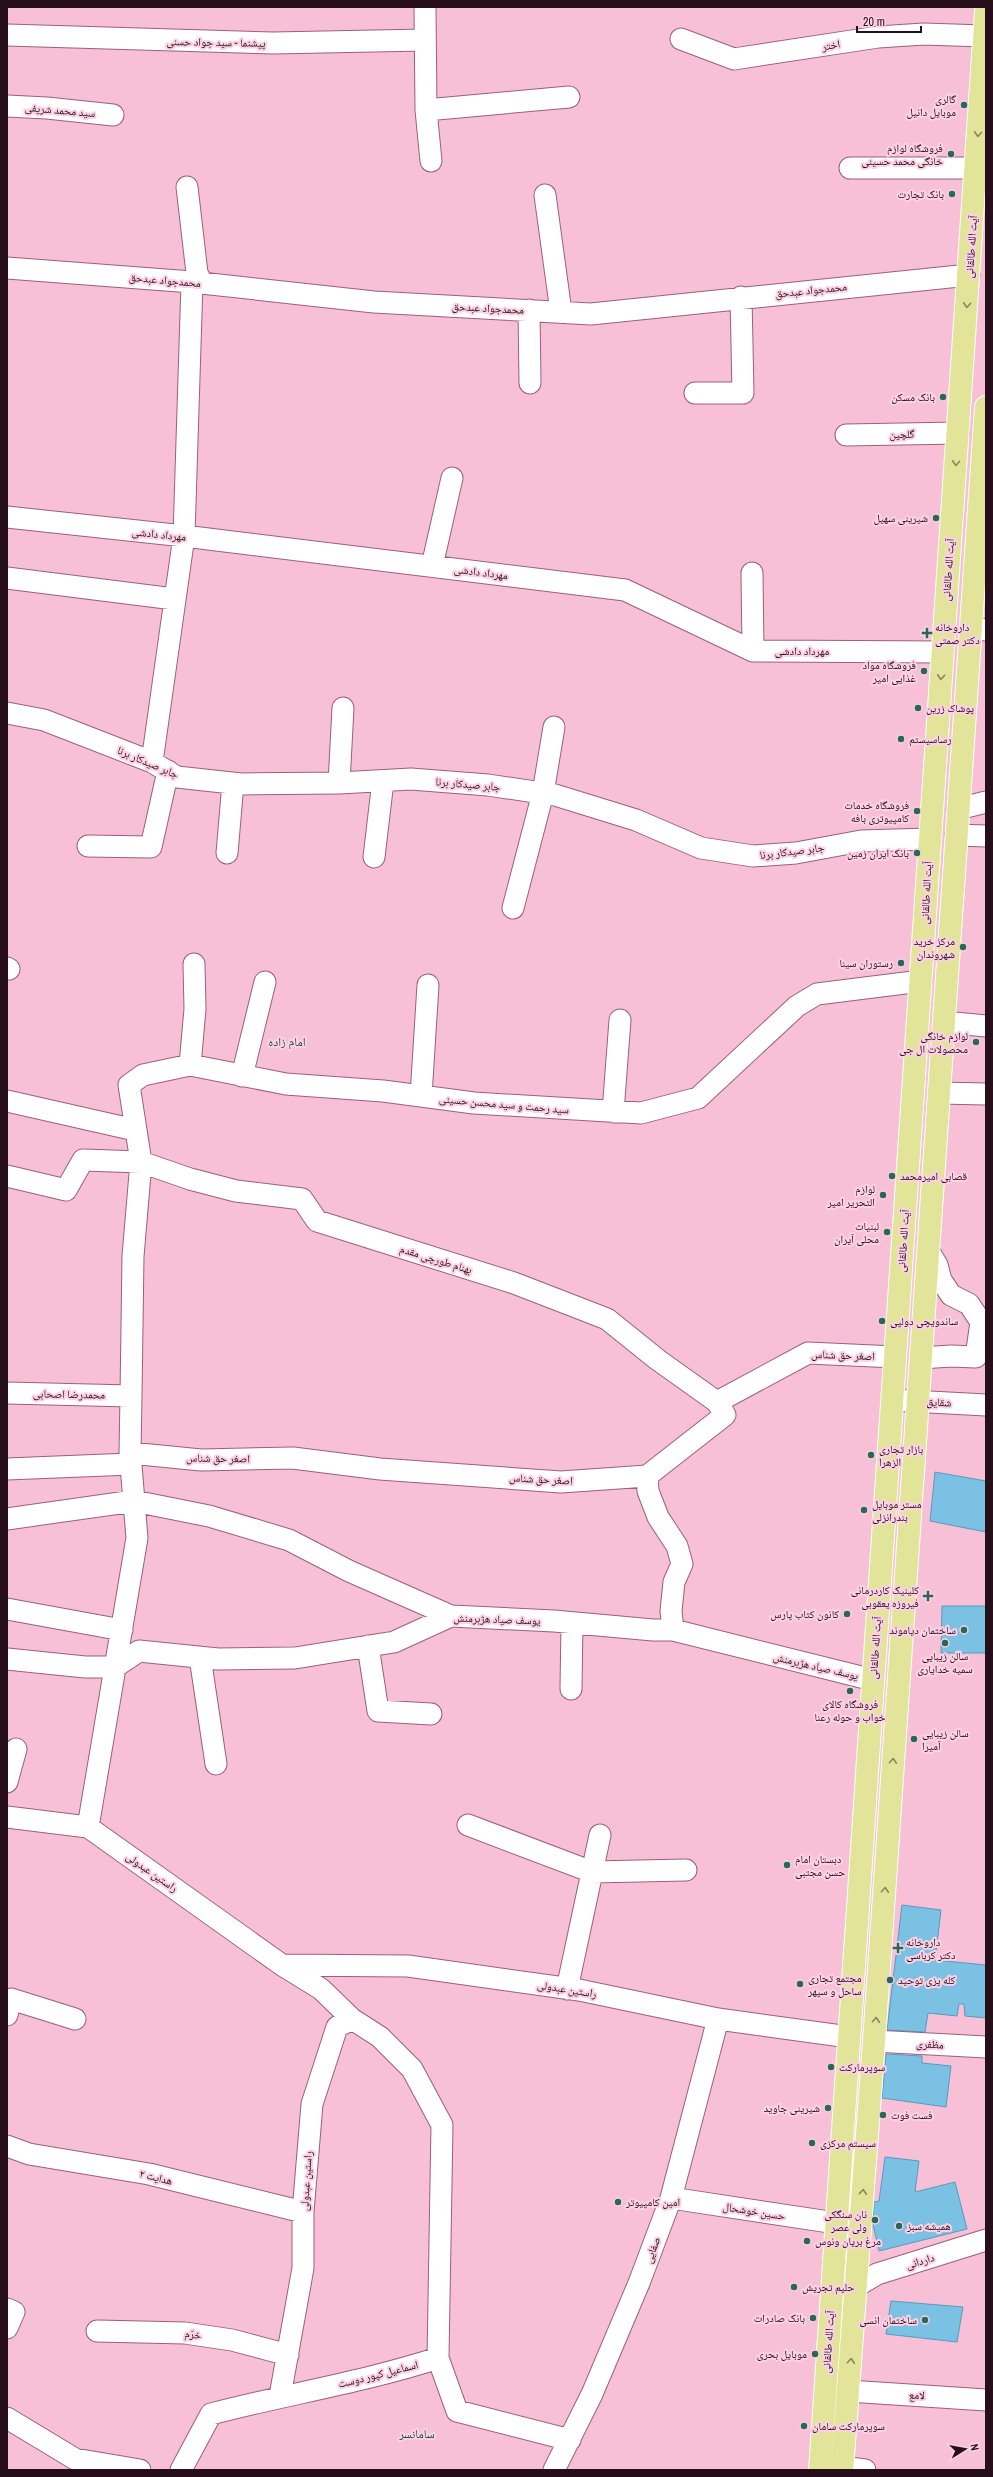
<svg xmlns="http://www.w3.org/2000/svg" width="993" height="2477" viewBox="0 0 993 2477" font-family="'Archivo Narrow','Noto Naskh Arabic',sans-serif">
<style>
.building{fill:#7ac1e4;stroke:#559cbe}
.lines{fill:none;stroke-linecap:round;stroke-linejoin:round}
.minor-casing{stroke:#9c5f7b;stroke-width:23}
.major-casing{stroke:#fff;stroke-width:24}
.minor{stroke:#fff;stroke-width:21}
.major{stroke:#e2e49a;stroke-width:22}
.oneway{stroke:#8d8460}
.poi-dot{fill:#296856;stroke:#fcd1e3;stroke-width:1.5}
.labels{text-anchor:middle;stroke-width:4;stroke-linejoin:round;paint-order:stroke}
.street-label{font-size:11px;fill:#260e1a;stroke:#fcd1e3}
.poi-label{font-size:11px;fill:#260e1a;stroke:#fcd1e3;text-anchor:end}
.neighbourhood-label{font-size:12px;fill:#1f5143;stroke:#fcd1e3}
</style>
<rect width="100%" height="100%" fill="#f7c0d7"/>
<!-- building -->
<path class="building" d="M935 1472 986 1481V1532L930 1521Z
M942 1606H986V1653H941Z
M902 1905 941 1910 935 1960 986 1965V2018L965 2016 964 2004H959L957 2016 928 2013 925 2032 887 2030Z
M886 2054 922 2056V2063L951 2066 946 2107 882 2098Z
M885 2157 919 2161 915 2192 955 2182 967 2229 879 2251 873 2225 874 2202 879 2201Z
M891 2301 963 2307 957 2342 886 2334Z"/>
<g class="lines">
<!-- minor casing -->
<g class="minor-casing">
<path id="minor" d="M425 7 426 110 431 161
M7 35 273 43 425 40
M681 39 734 59 878 37 924 34 984 36
M7 106 47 108 113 115
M426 110 569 97
M850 168H976
M187 187 197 273 202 283
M545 195 561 312
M7 268 192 282 374 302 591 314 969 275
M529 310 530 383
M695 393H743L741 297
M846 435 958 433
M7 517 184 536 625 590 753 651 943 652
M432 566 452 478
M752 573 753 651
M7 578 174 599
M971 628 986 630
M7 713 44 720 152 762 177 777 241 784 339 783 411 779 488 785 555 795 636 820 701 848 753 856 796 853 861 841 929 839
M152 762 184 536 192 282
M339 783 343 708
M958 809 986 802
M956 835 986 836
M88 846 151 847 168 771
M227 853 233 783
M374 857 383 781
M513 908 543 793 554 727
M7 968 9 969
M944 1022 986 1026
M190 1065 195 1009 194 964
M242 1076 265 982
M939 1093 986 1094
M421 1096 428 985
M7 1101 135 1130
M613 1112 620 1020
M7 1176 66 1190 83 1160 141 1162 190 1179 236 1191 302 1199 317 1221 514 1283 607 1319 658 1360 717 1402
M921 1358 951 1356 976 1357 981 1322 969 1304 951 1295 941 1280 937 1265 928 1250
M7 1393 131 1396
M892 1400 986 1405
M130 1453 201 1460 293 1458 380 1469 561 1482 647 1476 725 1415 717 1402 808 1353 895 1357
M7 1469 131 1464
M647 1476 648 1491 658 1517 677 1546 682 1564 674 1582 671 1611 673 1630
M7 1519 134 1501 209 1516 289 1540 349 1571 451 1616
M7 1609 122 1630
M368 1646 378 1711 431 1714
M200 1657 216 1764
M7 1659 85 1667H115L139 1651 218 1659 295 1658 394 1642 451 1616 554 1621 653 1630H673L873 1680
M571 1689 572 1623
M7 1782 16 1749
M7 1817 88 1827 282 1965 408 1966 579 1990 718 2019 849 2037
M468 1825 592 1872 686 1870
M88 1827 137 1538 130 1453 131 1396 133 1256 141 1162 129 1085 143 1075 190 1065 286 1084 383 1091 474 1103 641 1113 698 1098 797 1006 817 994 921 981
M567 1989 600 1835
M7 2015 11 1999 75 2019
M352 2019 380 2037 412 2069 442 2125 438 2358
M874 2041 986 2047
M7 2146 29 2154 149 2174 303 2212
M671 2198 836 2223
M857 2286 877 2274 986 2240
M7 2309 14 2312 7 2328
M97 2331 185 2333 232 2340 288 2355
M848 2391 986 2400
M280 2396 303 2268V2212L312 2104 337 2027 352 2019 321 1989 282 1965
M7 2418 75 2459 140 2470
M842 2467 865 2470
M181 2470 211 2414C287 2394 364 2382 438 2358L457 2411 570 2440
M554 2470 592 2394 639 2283 671 2198 718 2019"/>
</g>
<!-- major casing -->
<g class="major-casing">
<path id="major" d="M820 2470 986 11
M842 2470 874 2041 986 407"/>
</g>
<!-- minor -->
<use href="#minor" class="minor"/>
<!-- major -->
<use href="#major" class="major"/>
</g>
<!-- one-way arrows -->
<defs><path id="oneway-chevron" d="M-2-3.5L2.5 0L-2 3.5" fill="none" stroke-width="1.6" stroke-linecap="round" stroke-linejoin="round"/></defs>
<g class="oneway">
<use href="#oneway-chevron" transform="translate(978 134) rotate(94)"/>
<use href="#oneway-chevron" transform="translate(967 305) rotate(94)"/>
<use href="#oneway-chevron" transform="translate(956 463) rotate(94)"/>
<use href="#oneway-chevron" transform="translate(941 677) rotate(94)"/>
<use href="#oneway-chevron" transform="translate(893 1761) rotate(-86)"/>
<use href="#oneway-chevron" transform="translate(885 1890) rotate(-86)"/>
<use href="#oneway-chevron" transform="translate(876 2020) rotate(-86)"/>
<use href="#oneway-chevron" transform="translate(863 2192) rotate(-86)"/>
<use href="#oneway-chevron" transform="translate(851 2361) rotate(-85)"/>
</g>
<!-- markers -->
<g class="poi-dot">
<circle cx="964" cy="105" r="4"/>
<circle cx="951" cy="154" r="4"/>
<circle cx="952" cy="194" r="4"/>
<circle cx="943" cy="397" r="4"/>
<circle cx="936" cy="518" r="4"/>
<path d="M925 627h4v4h4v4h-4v4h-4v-4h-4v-4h4z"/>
<circle cx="924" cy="671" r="4"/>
<circle cx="918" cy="708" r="4"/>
<circle cx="901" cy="739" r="4"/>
<circle cx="917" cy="811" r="4"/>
<circle cx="917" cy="853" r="4"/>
<circle cx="963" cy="947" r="4"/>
<circle cx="901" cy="963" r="4"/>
<circle cx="976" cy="1042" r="4"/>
<circle cx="892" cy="1176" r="4"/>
<circle cx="883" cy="1195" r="4"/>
<circle cx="887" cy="1232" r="4"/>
<circle cx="882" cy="1321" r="4"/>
<circle cx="871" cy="1455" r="4"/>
<circle cx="864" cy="1510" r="4"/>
<path d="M926 1590h4v4h4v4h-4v4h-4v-4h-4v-4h4z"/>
<circle cx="847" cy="1614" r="4"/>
<circle cx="964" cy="1630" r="4"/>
<circle cx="945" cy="1643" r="4"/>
<circle cx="850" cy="1691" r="4"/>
<circle cx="914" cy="1739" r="4"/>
<circle cx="787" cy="1865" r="4"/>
<path d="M896 1942h4v4h4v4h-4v4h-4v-4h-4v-4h4z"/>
<circle cx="890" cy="1980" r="4"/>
<circle cx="800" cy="1984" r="4"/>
<circle cx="831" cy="2067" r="4"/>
<circle cx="828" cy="2108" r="4"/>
<circle cx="883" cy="2115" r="4"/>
<circle cx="812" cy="2143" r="4"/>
<circle cx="618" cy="2202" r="4"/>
<circle cx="875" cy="2220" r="4"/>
<circle cx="899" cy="2226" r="4"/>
<circle cx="807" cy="2241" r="4"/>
<circle cx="794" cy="2287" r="4"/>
<circle cx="813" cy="2318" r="4"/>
<circle cx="925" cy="2320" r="4"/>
<circle cx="815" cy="2354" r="4"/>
<circle cx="804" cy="2426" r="4"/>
</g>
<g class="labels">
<!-- street labels -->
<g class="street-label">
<text transform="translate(216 42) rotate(1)" y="4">پیشنما - سید جواد حسنی</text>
<text transform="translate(831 45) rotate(-10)" y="4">اختر</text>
<text transform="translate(60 110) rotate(5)" y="4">سید محمد شریفی</text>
<text transform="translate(971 247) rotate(-86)" y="4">آیت الله طالقانی</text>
<text transform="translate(165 280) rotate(5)" y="4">محمدجواد عبدحق</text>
<text transform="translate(811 290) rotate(-6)" y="4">محمدجواد عبدحق</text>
<text transform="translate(488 308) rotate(3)" y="4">محمدجواد عبدحق</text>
<text transform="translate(902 434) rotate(-1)" y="4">گلچین</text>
<text transform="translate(159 534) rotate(6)" y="4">مهرداد دادشی</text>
<text transform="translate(948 570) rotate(-86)" y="4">آیت الله طالقانی</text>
<text transform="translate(481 572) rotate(7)" y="4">مهرداد دادشی</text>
<text x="802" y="655">مهرداد دادشی</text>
<text transform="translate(148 762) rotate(23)" y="4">جابر صیدکار برنا</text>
<text transform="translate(468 784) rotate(5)" y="4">جابر صیدکار برنا</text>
<text transform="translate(792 851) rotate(-7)" y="4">جابر صیدکار برنا</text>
<text transform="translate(926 893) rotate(-87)" y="4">آیت الله طالقانی</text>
<text transform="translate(504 1104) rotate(5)" y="4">سید رحمت و سید محسن حسینی</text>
<text transform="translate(903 1241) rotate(-86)" y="4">آیت الله طالقانی</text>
<text transform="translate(436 1259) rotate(17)" y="4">بهنام طورچی مقدم</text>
<text transform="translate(843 1355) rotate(2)" y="4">اصغر حق شناس</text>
<text transform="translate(69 1394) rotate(1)" y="4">محمدرضا اصحابی</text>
<text transform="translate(939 1402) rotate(3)" y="4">شقایق</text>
<text transform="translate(218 1458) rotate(1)" y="4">اصغر حق شناس</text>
<text transform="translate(541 1479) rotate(3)" y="4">اصغر حق شناس</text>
<text transform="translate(497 1619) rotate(2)" y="4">یوسف صیاد هژبرمنش</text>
<text transform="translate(875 1648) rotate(-86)" y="4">آیت الله طالقانی</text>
<text transform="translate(816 1666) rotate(13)" y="4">یوسف صیاد هژبرمنش</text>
<text transform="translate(152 1872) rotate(35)" y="4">راستین عبدولی</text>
<text transform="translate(567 1989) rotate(9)" y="4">راستین عبدولی</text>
<text transform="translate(930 2044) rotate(3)" y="4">مظفری</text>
<text transform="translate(156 2177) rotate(14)" y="4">هدایت ۲</text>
<text transform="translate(306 2181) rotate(-86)" y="4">راستین عبدولی</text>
<text transform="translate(754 2211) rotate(9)" y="4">حسین خوشحال</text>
<text transform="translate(652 2250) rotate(-70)" y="4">صفایی</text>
<text transform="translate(920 2261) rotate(-17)" y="4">داردانی</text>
<text transform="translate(193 2334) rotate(7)" y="4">خرّم</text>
<text transform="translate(828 2342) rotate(-86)" y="4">آیت الله طالقانی</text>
<text transform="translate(378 2374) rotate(-14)" y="4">اسماعیل کپور دوست</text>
<text transform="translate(917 2395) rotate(3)" y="4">لامع</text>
</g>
<!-- poi labels -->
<g class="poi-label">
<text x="956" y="103">گالری<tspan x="956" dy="13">موبایل دانیل</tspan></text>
<text x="943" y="152">فروشگاه لوازم<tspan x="943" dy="13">خانگی محمد حسینی</tspan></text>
<text x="944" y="198">بانک تجارت</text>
<text x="935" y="401">بانک مسکن</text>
<text x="928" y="522">شیرینی سهیل</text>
<text x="935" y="631" text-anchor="start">داروخانه<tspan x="935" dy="13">دکتر صمتی</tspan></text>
<text x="916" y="669">فروشگاه مواد<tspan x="916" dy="13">غذایی امیر</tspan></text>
<text x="926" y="712" text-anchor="start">پوشاک زرین</text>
<text x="909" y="743" text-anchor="start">رساسیستم</text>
<text x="909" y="809">فروشگاه خدمات<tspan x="909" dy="13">کامپیوتری بافه</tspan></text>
<text x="909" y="857">بانک ایران زمین</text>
<text x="955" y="945">مرکز خرید<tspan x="955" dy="13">شهروندان</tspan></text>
<text x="893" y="967">رستوران سینا</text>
<text x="968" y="1040">لوازم خانگی<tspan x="968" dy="13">محصولات ال جی</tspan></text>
<text x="900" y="1180" text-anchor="start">قصابی امیرمحمد</text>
<text x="875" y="1193">لوازم<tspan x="875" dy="13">التحریر امیر</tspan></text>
<text x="879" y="1230">لبنیات<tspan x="879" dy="13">محلی آیران</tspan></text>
<text x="890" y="1325" text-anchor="start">ساندویچی دولپی</text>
<text x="879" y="1453" text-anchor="start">بازار تجاری<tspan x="879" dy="13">الزهرا</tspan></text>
<text x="872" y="1508" text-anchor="start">مستر موبایل<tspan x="872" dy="13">بندرانزلی</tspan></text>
<text x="919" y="1594">کلینیک کاردرمانی<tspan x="919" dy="13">فیروزه یعقوبی</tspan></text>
<text x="839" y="1618">کانون کتاب پارس</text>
<text x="956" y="1634">ساختمان دیاموند</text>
<text x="945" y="1660" text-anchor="middle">سالن زیبایی<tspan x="945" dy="13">سمیه خدایاری</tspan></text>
<text x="850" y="1708" text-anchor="middle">فروشگاه کالای<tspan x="850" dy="13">خواب و حوله رعنا</tspan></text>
<text x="922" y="1737" text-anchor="start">سالن زیبایی<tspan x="922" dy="13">آمیرا</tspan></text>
<text x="795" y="1863" text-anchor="start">دبستان امام<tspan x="795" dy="13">حسن مجتبی</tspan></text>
<text x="906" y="1946" text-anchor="start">داروخانه<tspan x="906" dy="13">دکتر کرباسی</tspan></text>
<text x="808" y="1982" text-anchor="start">مجتمع تجاری<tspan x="808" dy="13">ساحل و سپهر</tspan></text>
<text x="898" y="1984" text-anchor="start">کله پزی توحید</text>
<text x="839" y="2071" text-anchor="start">سوپرمارکت</text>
<text x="820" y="2112">شیرینی جاوید</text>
<text x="891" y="2119" text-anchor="start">فست فوت</text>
<text x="820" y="2147" text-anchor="start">سیستم مرکزی</text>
<text x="626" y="2206" text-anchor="start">امین کامپیوتر</text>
<text x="867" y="2218">نان سنگکی<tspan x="867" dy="13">ولی عصر</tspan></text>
<text x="907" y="2230" text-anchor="start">همیشه سبز</text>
<text x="815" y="2245" text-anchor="start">مرغ بریان ونوس</text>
<text x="802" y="2291" text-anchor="start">حلیم تجریش</text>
<text x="805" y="2322">بانک صادرات</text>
<text x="917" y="2324">ساختمان انسی</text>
<text x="807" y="2358">موبایل بحری</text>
<text x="812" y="2430" text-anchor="start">سوپرمارکت سامان</text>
</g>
<!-- neighbourhood labels -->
<g class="neighbourhood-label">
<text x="287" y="1046">امام زاده</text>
<text x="417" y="2438">سامانسر</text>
</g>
</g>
<!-- border -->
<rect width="993" height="2477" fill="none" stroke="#260e1a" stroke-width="16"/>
<!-- north arrow -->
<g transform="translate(965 2449) rotate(79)" stroke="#fcd1e3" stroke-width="3" paint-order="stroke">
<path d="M0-3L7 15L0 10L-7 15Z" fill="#260e1a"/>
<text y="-6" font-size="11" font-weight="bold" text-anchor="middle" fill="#260e1a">N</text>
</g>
<!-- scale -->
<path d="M857 26v6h64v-6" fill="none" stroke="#260e1a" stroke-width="2"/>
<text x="863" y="26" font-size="12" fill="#260e1a" stroke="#fcd1e3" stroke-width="3" paint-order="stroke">20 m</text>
</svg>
